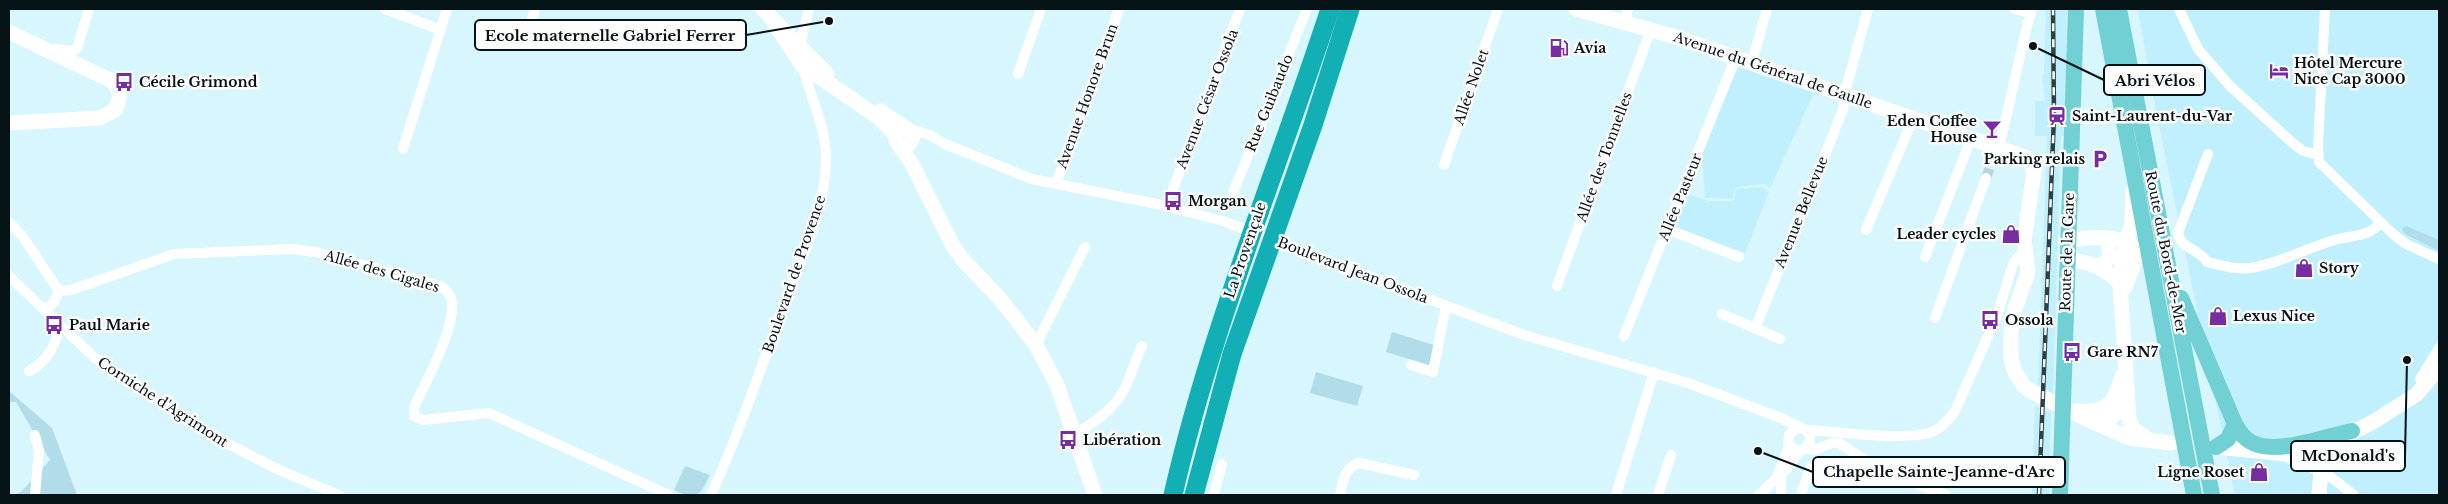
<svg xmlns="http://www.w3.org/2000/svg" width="2448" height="504" viewBox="0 0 2448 504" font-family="'Libre Baskerville',serif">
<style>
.built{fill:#c0effd}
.green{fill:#b0dde9}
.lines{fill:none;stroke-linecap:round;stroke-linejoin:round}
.street-tunnel{stroke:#b8d4db;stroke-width:10;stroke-dasharray:10 5;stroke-linecap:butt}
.street{stroke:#fff;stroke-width:10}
.secondary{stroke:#fff;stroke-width:15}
.primary{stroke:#71d0d3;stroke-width:16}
.highway{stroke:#12b0b5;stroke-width:19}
.rail-casing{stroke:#2f4044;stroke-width:4.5}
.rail{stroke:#fdfdfd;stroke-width:2.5;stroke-dasharray:8;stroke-linecap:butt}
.labels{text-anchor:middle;stroke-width:5;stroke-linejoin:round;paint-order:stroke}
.poi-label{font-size:14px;font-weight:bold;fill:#051216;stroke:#fdfdfd;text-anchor:start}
.street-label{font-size:14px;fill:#051216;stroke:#fdfdfd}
.leader{fill:none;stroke:#051216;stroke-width:2}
.callout-dot{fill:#051216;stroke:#fdfdfd;stroke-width:2}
.callout{fill:#fdfdfd;stroke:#051216;stroke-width:2}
.callout-label{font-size:15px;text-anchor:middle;font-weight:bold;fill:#051216}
</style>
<rect width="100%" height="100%" fill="#d7f6fe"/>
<!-- built -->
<path class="built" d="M2046 9H2067L2065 135 2061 136 2053 393 2038 385 2047 136H2035V101H2045L2042 75H2044Z
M2138 9H2439V495H2235L2156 111Z
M1738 67 1814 93 1770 188 1764 184 1736 187 1732 199 1705 198 1702 154Z
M1762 187 1769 192 1745 253 1672 226 1685 193 1708 201H1734L1736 189Z
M2035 406 2051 413 2049 495H2032Z"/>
<!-- green -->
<path class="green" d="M2406 226 2439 240V251L2407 235 2403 232 2402 228Z
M1392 332 1434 345 1429 365 1386 352Z
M1316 372 1363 386 1357 406 1310 393Z
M9 391 52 428 77 495H15L22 491 50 460 16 402H9Z
M685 466 710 475C700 496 697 501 674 490Z"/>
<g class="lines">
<!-- street-tunnel -->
<path class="street-tunnel" d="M1986 178 1994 156"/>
<!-- street -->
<path class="street" d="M385 9 441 30
M2015 9 2031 14
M2179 9 2198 49 2230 86 2295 145 2303 151 2318 155
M2325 9 2318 147 2319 162 2393 234 2406 244 2439 259
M1625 21 1628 9
M528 31 535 9
M54 49 74 51 77 48 89 9
M799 49 809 9
M1752 62 1767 9
M1018 74 1041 9
M909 129 930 135 943 143 1032 179 1157 204 1223 221 1521 334 1688 383 1781 418 1806 430 1810 436V443L1803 450H1795L1789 444
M1999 148 2031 9
M403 149 447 9
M2208 154 2178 233C2181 249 2200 249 2207 262 2221 265 2236 270 2250 268 2276 265 2311 246 2338 239 2355 235 2368 237 2380 223
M1444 165 1498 9
M1056 184 1119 9
M1173 189 1240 9
M1231 198 1307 9
M9 222 23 237 59 291
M1667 229 1739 257
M1866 230 1913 119
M1925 257 1971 139
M9 276 95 358 124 379 207 433 279 470 339 495
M1557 286 1651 29
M59 291 71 290 174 254 292 249 316 252 441 286C445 289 449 292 451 298 459 322 425 384 414 407V416L423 420 489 413 669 495
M45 311 54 302 59 291
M1722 314 1780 339
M1935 318 1986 178
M1755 329 1843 110 1847 85 1868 9
M1624 336 1736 57
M1036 345 1085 247
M1411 365 1433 372 1446 306
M29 371C47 362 57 344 59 325
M2420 379 2439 348
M1806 430C1835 431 1914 443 1936 430 1944 425 1950 418 1955 411L1997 316 2013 264 2018 257 2026 254
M1074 434C1092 425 1115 408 1124 390 1131 377 1135 360 1142 346
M35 435 39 451 35 495
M1809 446 1812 450H1815L1832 443H1839L1869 463 1894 476 1946 495
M2320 469 2354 495
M1781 475V495
M1776 479 1788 449 1789 435 1794 430 1801 428
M711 495C739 434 760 370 783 307 801 259 826 210 826 158 826 125 809 95 802 63
M1214 495 1222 464
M1340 495C1343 481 1344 468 1359 463L1414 475
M1616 495 1654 372
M1658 495 1671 455
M1759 495 1789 467 1799 451
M1801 495 1810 468 1818 461"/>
<!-- secondary -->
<path class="secondary" d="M763 9 827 74
M1576 9 1676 37 2025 157 2031 163 2034 172 2024 240 2028 272 2015 309 2011 332V359L2015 372 2023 385 2030 391 2093 422 2130 438 2171 443
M773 21 802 65 878 117 896 135V141L912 164 953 246 964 261 1001 300 1036 345 1057 385 1095 495
M9 32 112 81C121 89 121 99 115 110L100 118 9 123
M880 111 913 133V138L909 144 904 146 898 144
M2133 191 2132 223 2122 260 2120 284 2129 419 2133 429 2148 439
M2068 242C2082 236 2131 233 2135 252 2137 264 2128 275 2126 286
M2067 260C2088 261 2106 267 2120 284
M2099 266 2105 263 2110 256 2107 239
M2076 411C2105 414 2115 404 2122 376
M2093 422 2113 416 2127 406
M2216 447 2286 454 2320 469
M2319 495 2322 460 2331 443 2373 422 2417 394 2439 368"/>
<!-- primary -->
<path class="primary" d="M2103 9 2194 495
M2119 9 2212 495
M2181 298 2235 424C2240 432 2244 439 2253 443 2279 455 2326 436 2352 431
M2216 447 2228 439 2235 424
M2060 495 2076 9"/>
<!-- highway -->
<path class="highway" d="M1173 495C1211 328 1277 171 1330 9
M1194 495 1232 354 1313 125 1350 9"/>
<!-- rail casing -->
<g class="rail-casing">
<path id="rail" d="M2039 495 2054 116 2053 9"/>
</g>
<!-- rail -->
<use href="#rail" class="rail"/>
</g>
<!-- icons -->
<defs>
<g id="fuel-bare" transform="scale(1.5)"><path d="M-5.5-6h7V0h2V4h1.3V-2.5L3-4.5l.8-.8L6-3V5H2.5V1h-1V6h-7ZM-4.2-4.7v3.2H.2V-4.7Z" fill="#772da0" stroke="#fdfdfd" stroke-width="2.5" paint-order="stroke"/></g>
<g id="hotel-bare" transform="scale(1.5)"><path d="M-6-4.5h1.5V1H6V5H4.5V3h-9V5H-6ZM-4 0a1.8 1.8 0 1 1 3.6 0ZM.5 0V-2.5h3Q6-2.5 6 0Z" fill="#772da0" stroke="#fdfdfd" stroke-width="2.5" paint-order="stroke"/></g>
<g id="bus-bare" transform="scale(1.5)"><path d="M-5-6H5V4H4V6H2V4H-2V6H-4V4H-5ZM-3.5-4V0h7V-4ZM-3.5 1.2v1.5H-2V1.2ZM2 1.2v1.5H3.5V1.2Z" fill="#772da0" stroke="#fdfdfd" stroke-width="2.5" paint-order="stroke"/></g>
<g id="station-bare" transform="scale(1.5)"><path d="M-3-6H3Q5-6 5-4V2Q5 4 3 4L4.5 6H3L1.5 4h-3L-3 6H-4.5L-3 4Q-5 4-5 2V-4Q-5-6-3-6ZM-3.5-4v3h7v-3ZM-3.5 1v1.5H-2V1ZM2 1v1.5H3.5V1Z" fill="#772da0" stroke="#fdfdfd" stroke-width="2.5" paint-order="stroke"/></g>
<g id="bar-bare" transform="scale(1.5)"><path d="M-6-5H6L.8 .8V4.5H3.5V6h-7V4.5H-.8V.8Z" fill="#772da0" stroke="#fdfdfd" stroke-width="2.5" paint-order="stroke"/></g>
<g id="parking-bare" transform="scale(1.5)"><path d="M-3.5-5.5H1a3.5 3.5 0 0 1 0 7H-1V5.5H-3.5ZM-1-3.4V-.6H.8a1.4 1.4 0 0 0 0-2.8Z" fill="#772da0" stroke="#fdfdfd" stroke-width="2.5" paint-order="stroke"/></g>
<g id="shop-bare" transform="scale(1.5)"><path d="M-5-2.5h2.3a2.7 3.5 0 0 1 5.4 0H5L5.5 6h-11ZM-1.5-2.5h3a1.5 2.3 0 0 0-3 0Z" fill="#772da0" stroke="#fdfdfd" stroke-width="2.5" paint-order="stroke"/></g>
</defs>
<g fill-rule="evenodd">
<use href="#fuel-bare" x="1559" y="48"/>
<use href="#hotel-bare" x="2279" y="71"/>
<use href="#bus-bare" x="124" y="82"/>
<use href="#station-bare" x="2057" y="116"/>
<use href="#bar-bare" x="1992" y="129"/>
<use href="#parking-bare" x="2100" y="159"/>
<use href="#bus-bare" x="1173" y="201"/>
<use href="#shop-bare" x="2011" y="234"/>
<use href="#shop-bare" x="2304" y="268"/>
<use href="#shop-bare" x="2218" y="316"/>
<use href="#bus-bare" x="1990" y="320"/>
<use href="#bus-bare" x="54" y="325"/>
<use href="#bus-bare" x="2072" y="352"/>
<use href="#bus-bare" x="1068" y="440"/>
<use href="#shop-bare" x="2259" y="472"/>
</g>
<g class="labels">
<!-- poi labels -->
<g class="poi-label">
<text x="1574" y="53">Avia</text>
<text x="2294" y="68">Hôtel Mercure<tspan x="2294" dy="16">Nice Cap 3000</tspan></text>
<text x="139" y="87">Cécile Grimond</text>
<text x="2072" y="121">Saint-Laurent-du-Var</text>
<text x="1977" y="126" text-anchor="end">Eden Coffee<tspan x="1977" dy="16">House</tspan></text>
<text x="2085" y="164" text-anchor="end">Parking relais</text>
<text x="1188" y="206">Morgan</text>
<text x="1996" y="239" text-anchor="end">Leader cycles</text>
<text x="2319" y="273">Story</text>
<text x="2233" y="321">Lexus Nice</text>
<text x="2005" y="325">Ossola</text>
<text x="69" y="330">Paul Marie</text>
<text x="2087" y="357">Gare RN7</text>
<text x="1083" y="445">Libération</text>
<text x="2244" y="477" text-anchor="end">Ligne Roset</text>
</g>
<!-- street labels -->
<g class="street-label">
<text transform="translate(1773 70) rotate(19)" y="5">Avenue du Général de Gaulle</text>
<text transform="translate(1471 87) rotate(-71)" y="5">Allée Nolet</text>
<text transform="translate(1087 96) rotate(-70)" y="5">Avenue Honore Brun</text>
<text transform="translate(1207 99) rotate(-69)" y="5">Avenue César Ossola</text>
<text transform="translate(1269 103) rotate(-68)" y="5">Rue Guibaudo</text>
<text transform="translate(1604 157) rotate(-70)" y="5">Allée des Tonnelles</text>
<text transform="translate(1680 197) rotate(-68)" y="5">Allée Pasteur</text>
<text transform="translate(1801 212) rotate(-68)" y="5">Avenue Bellevue</text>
<text transform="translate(1245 250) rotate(-71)" y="5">La Provençale</text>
<text transform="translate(2067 252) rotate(-88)" y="5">Route de la Gare</text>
<text transform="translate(2166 252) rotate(79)" y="5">Route du Bord-de-Mer</text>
<text transform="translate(1353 270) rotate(21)" y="5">Boulevard Jean Ossola</text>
<text transform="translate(382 271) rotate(16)" y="5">Allée des Cigales</text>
<text transform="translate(794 274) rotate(-71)" y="5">Boulevard de Provence</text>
<text transform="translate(163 402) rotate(33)" y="5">Corniche d'Agrimont</text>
</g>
</g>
<!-- callouts -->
<path class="leader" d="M829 21L746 35M2033 46L2104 80M2407 360L2405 456M1758 451L1813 472"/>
<g class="callout-dot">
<circle cx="829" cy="21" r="5"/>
<circle cx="2033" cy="46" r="5"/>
<circle cx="2407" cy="360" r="5"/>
<circle cx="1758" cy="451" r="5"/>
</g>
<g class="callout">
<rect x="475" y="20" width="271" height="30" rx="5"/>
<rect x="2104" y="65" width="101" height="30" rx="5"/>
<rect x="2291" y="441" width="114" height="30" rx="5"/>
<rect x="1813" y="457" width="252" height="30" rx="5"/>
</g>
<g class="callout-label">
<text x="610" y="41">Ecole maternelle Gabriel Ferrer</text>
<text x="2155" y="86">Abri Vélos</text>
<text x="2348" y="461">McDonald's</text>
<text x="1939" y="477">Chapelle Sainte-Jeanne-d'Arc</text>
</g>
<!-- border -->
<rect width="2448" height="504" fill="none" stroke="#051216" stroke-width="20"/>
</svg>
